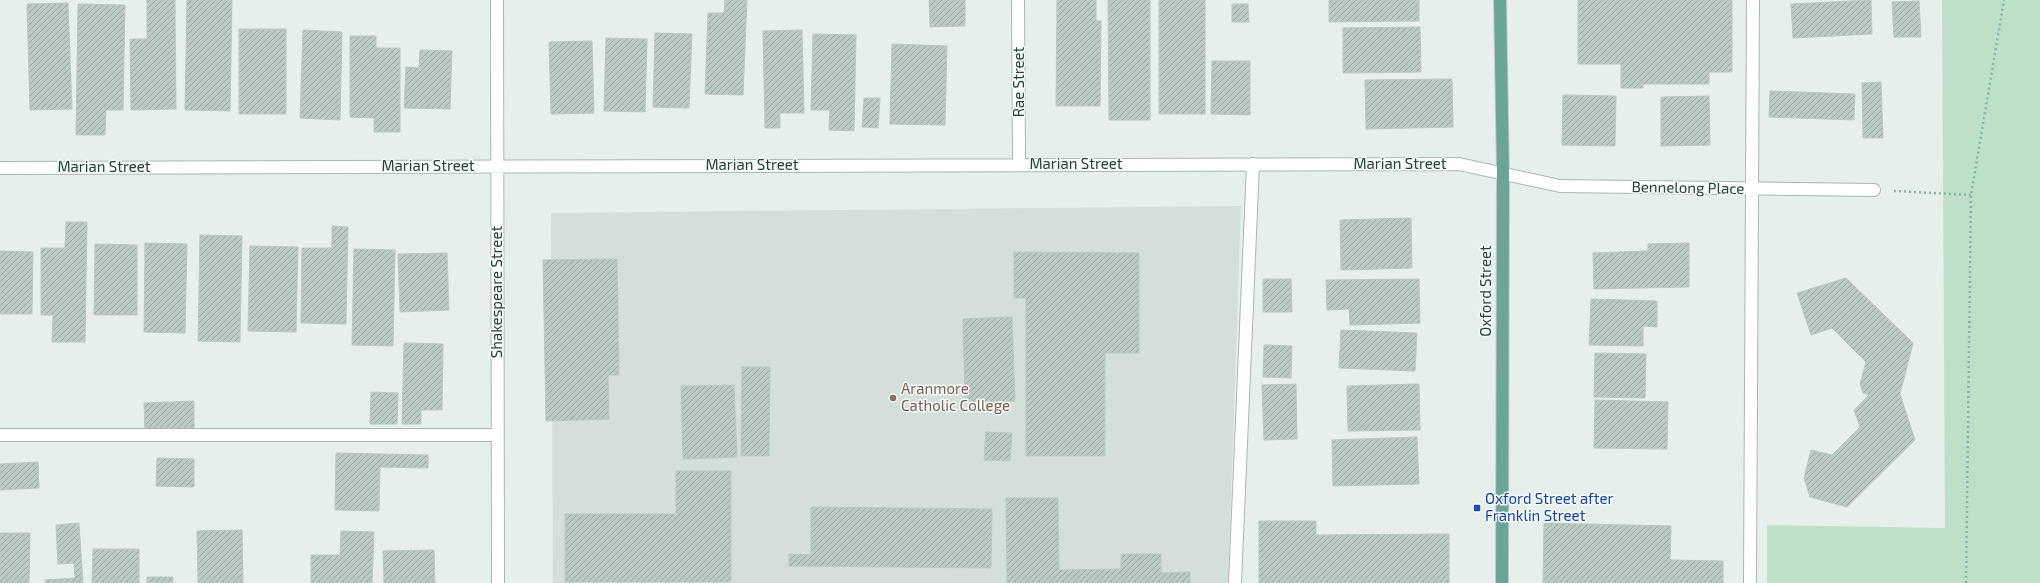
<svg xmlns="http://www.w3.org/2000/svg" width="2040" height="583" viewBox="0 0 2040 583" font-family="'Exo 2',sans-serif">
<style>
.built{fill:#d4dfda}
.green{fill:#bfe0c8}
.building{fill:url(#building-hatch);stroke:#b8c9c2}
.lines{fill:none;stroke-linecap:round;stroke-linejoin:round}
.service-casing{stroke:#a8b8b2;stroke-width:14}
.minor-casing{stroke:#a8b8b2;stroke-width:14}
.primary-casing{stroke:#c2cac8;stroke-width:14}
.path{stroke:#86b3a5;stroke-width:2.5;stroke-dasharray:2 3;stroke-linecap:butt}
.service{stroke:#fff;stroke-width:12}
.minor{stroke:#fff;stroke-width:12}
.primary{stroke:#6aa596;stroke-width:12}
.education-dot{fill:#8d6e63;stroke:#f7fbf9;stroke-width:1.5}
.transit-dot{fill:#1a4fb4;stroke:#f7fbf9;stroke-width:1.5}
.labels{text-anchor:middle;stroke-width:3;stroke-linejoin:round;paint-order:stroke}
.street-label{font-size:15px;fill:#24423a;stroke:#f7fbf9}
.education-label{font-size:15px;fill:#785e54;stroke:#f7fbf9;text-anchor:start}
.transit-label{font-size:15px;fill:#164399;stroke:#f7fbf9;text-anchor:start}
</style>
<defs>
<pattern id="building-hatch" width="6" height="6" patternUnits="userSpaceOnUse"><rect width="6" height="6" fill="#bbcac4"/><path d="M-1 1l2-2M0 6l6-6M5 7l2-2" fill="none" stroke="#98a6a0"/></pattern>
</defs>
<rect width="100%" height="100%" fill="#e6efeb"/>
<!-- built -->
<path class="built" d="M1241 206 1228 583H553L551 213Z"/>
<!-- green -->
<path class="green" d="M1942 0H2040V583H1767V525L1945 528Z"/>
<!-- building -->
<path class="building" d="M147 0H175L176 109 131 110 130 39H147Z
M187 0H232L230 111 185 110Z
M725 0H747L743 95 705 94 708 13H724Z
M929 0H965V26L930 27Z
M1057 0H1096V21H1101L1100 106H1056Z
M1108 0H1150V120H1109Z
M1159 0H1205V114H1159Z
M1329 0H1419V21L1329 22Z
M1578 0H1732V72H1709V84H1643V88H1621V64H1578Z
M1871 0 1872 34 1793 38 1791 4Z
M1919 1 1921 37H1894L1892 2Z
M68 3 72 109 30 110 27 4Z
M78 4 125 5 123 110H106L105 135H76Z
M1232 4H1248L1249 22H1232Z
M1420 27 1421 72 1343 73V28Z
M239 29H286V114H239Z
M303 30 342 32 340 120 300 118Z
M802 30 804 113H780V128H765L763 31Z
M655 33 692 34 689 108 653 107Z
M813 34 856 35 854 131 829 130 830 110H811Z
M350 36H376V48H400V132H374V118L350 117Z
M606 38 647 39 645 112 604 111Z
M592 41 594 113 551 114 549 42Z
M892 44 947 46 945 125 890 124Z
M420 50 452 51 450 109 404 108 406 67 419 68Z
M1212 61H1250V115L1211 114Z
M1452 79 1453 127 1366 129 1365 80Z
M1881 82 1883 138H1863L1862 83Z
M1770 91 1855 94 1854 120 1769 117Z
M1563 95 1616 96 1615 146 1562 145Z
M1709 96 1710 145 1661 146V97Z
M864 98H880L878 128 862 127Z
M1411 218 1412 268 1341 270 1340 220Z
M66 222H87L85 342H52L53 315H41V248H65Z
M332 226 348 227 346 324 301 323 302 248H332Z
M200 235 242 236 240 342 198 341Z
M145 243 187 244 185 333 144 332Z
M1689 243V287L1594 289 1593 253 1648 251V244Z
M95 244 137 245V315H94Z
M250 246 298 247 296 332 248 331Z
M354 249 395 250 393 346 352 345Z
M0 251 33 252 32 314H0Z
M1014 252 1139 253V353H1105V456H1026V298H1014Z
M447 253 449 310 400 312 398 254Z
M617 259 619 375H608L609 419 546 421 543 260Z
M1846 278 1913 343 1900 394 1915 440 1847 507 1810 497 1804 478 1811 450 1832 455 1860 427 1854 410 1869 395 1863 393 1860 384 1866 362 1832 328 1811 335 1797 293Z
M1263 279H1291L1292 312H1263Z
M1419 279 1420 323 1350 325 1349 309 1327 310 1326 280Z
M1591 299 1657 301V327L1643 326V346L1589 345Z
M1012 317 1015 401 965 402 963 319Z
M1341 330 1417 333 1415 371 1339 368Z
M404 343 443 344 442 410H421V424H402Z
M1264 345 1292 346 1291 378 1263 377Z
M1595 353 1646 354 1645 398 1594 397Z
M742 367H770L769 456H741Z
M1296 384 1297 439 1264 440 1262 385Z
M1419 384 1420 430 1348 431 1347 386Z
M734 385 737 457 683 459 681 386Z
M371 392 398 393 397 424H370Z
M1595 400 1668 402 1667 449 1594 448Z
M194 401V430L145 432 144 403Z
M986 432 1012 433 1010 461 984 460Z
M1417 437 1419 484 1333 486 1332 440Z
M336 453 428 455V468L380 467 379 511 335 510Z
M157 458 194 459V487L156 486Z
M38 462 39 488 0 490V464Z
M676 471H731V582H565V514H676Z
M1006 498H1058L1059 570 1121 569V554H1161V573L1190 572V583H1007Z
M811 507 992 509 991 568 789 566V554L811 555Z
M1259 521H1316V535L1449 534V583H1259Z
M79 523 83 583H46L45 580 75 578 74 563 58 564 56 525Z
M1544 523 1671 526 1670 560 1723 561V583H1543Z
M242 530 243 583H198L197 531Z
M341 531 374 532 372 583H311V555H340Z
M0 533H30L29 583H0Z
M93 549H139V583H92Z
M434 550 435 583H384L383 551Z
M147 577H173V583H147Z"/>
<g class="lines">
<!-- service casing -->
<g class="service-casing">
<path id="service" d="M0 435H497
M1235 583 1253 164
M1750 583 1753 0"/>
</g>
<!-- minor casing -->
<g class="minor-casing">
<path id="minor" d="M497 0 498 583
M1018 0 1019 164
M0 168 1459 164 1560 186 1874 190"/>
</g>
<!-- primary casing -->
<g class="primary-casing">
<path id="primary" d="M1500 0 1503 174 1502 583"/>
</g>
<!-- path -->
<path class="path" d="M1894 191 1971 195
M1966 583 1971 195 2004 0"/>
<!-- service -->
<use href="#service" class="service"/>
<!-- minor -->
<use href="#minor" class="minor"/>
<!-- primary -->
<use href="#primary" class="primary"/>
</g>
<!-- markers -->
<circle class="education-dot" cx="893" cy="398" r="4"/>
<rect class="transit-dot" x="1473" y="504" width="8" height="8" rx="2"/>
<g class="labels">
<!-- street labels -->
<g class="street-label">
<text transform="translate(1019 82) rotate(-90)" y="5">Rae Street</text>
<text x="1076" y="169">Marian Street</text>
<text x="1400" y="169">Marian Street</text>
<text x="752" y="170">Marian Street</text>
<text x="428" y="171">Marian Street</text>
<text x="104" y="172">Marian Street</text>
<text transform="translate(1688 188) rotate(1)" y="5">Bennelong Place</text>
<text transform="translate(1486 291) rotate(-90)" y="5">Oxford Street</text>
<text transform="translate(497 292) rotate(-90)" y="5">Shakespeare Street</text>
</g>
<!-- education labels -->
<g class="education-label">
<text x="901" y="394">Aranmore<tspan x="901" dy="17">Catholic College</tspan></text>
</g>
<!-- transit labels -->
<g class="transit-label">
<text x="1485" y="504">Oxford Street after<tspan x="1485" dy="17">Franklin Street</tspan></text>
</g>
</g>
</svg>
